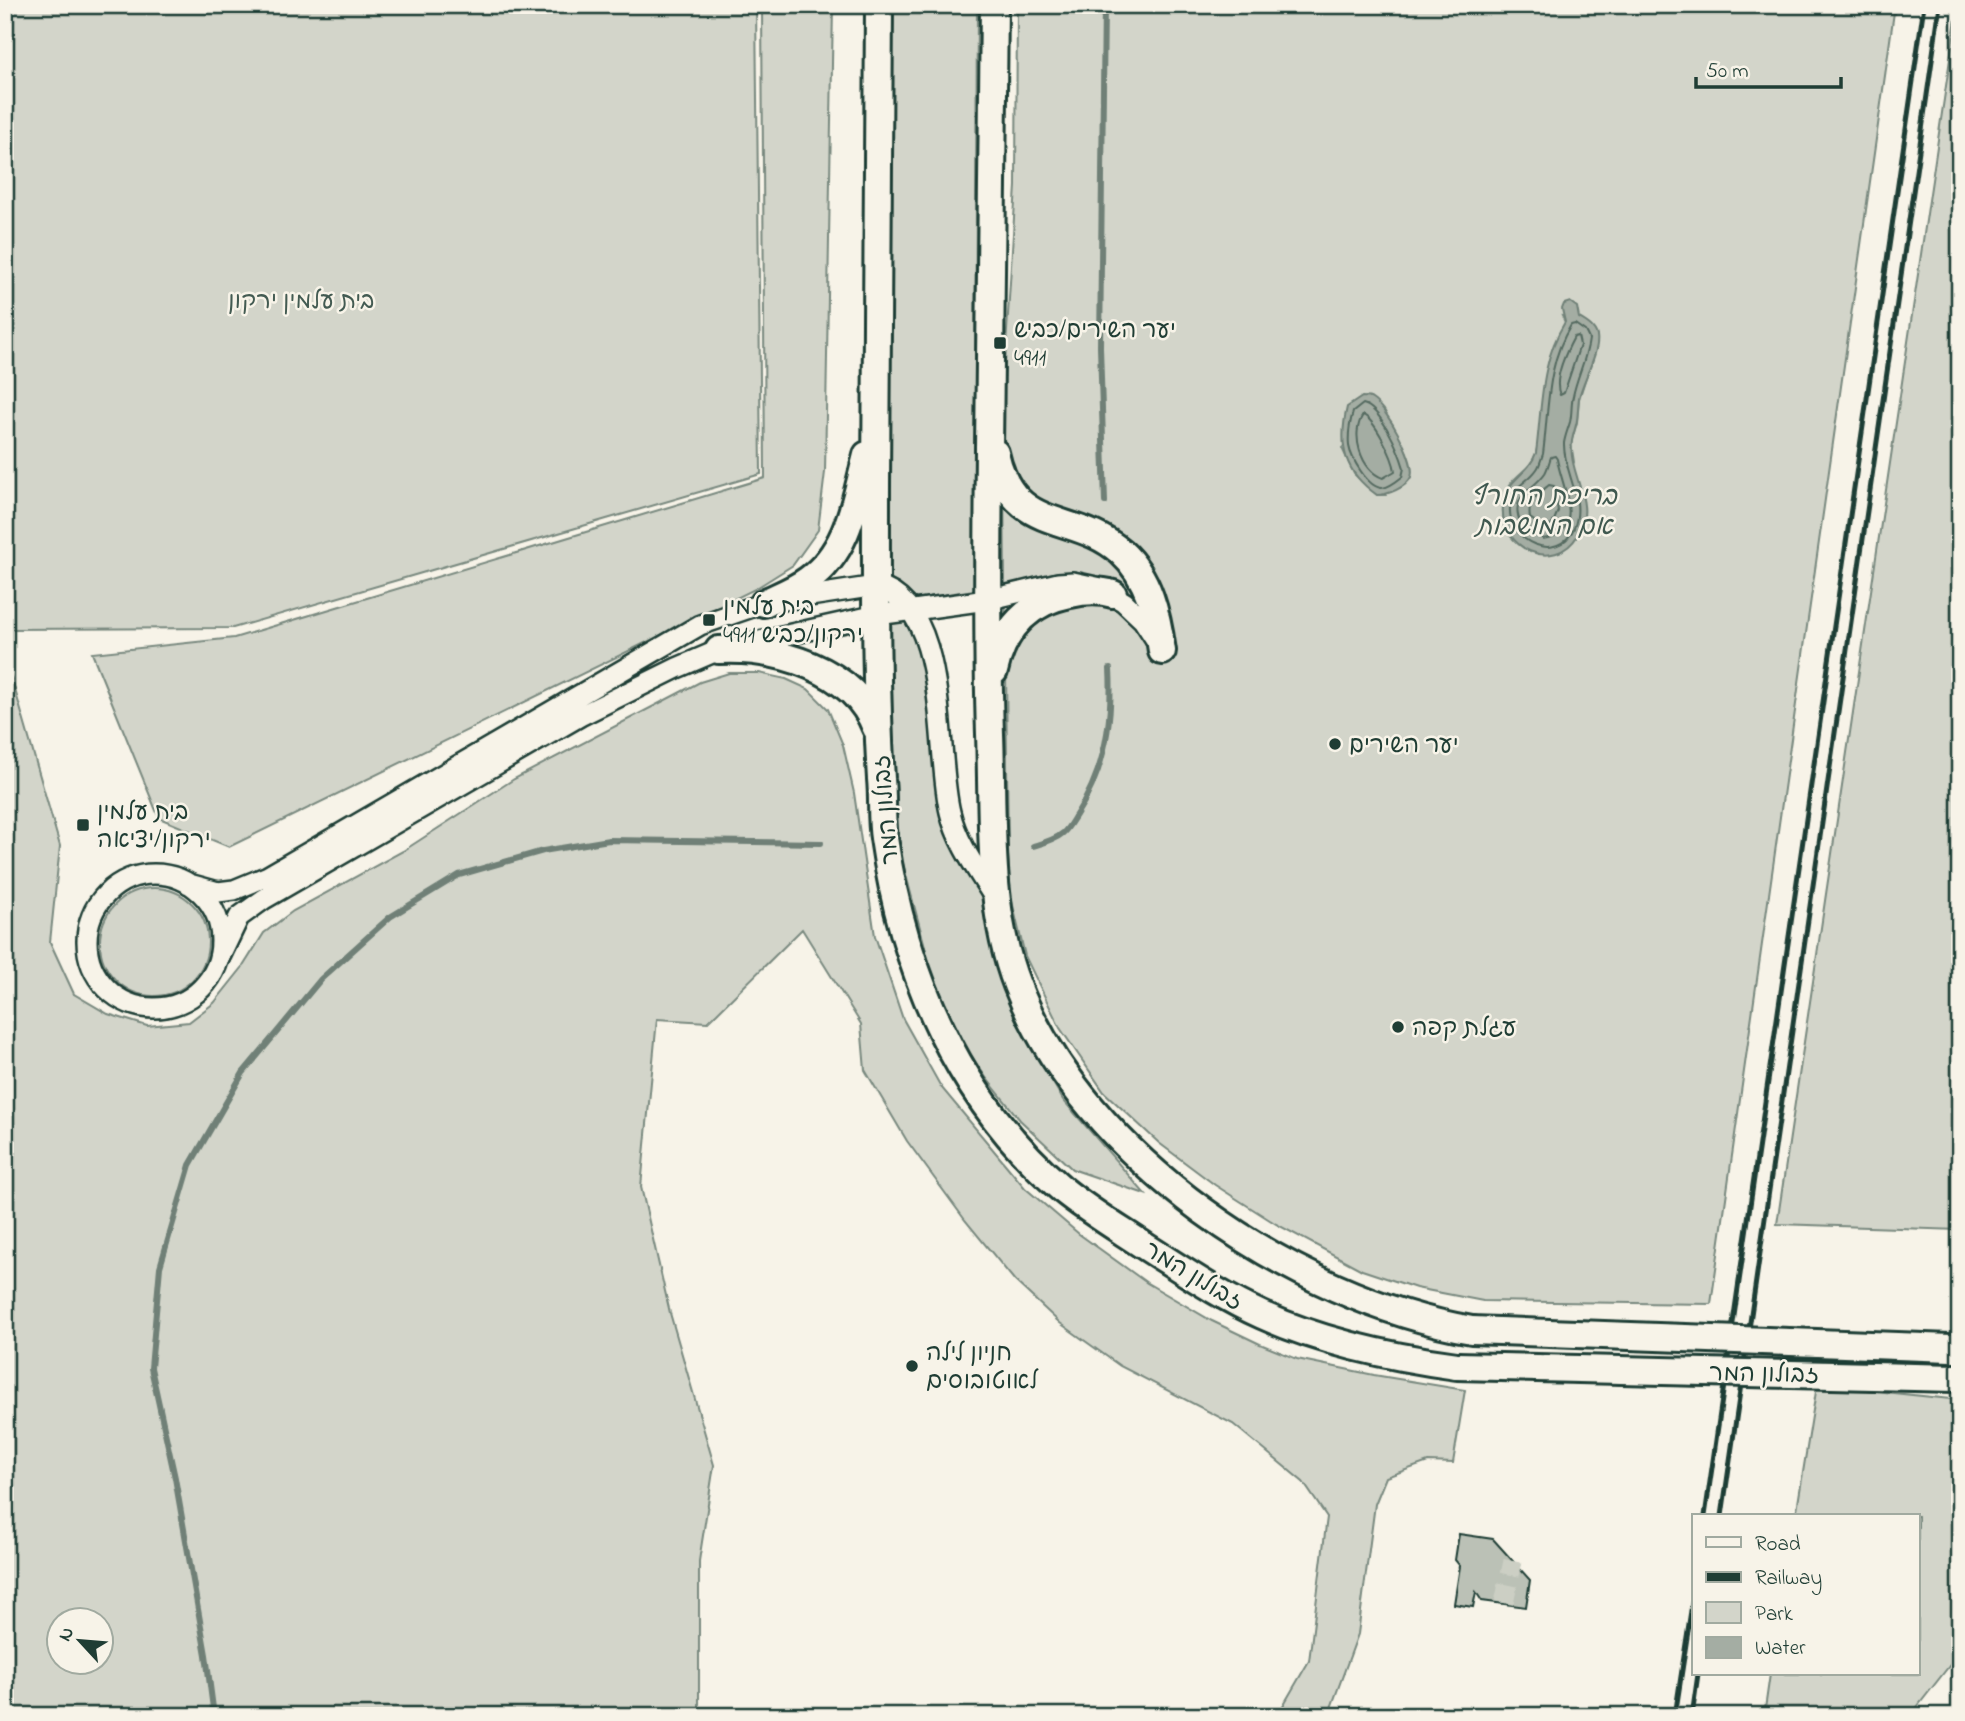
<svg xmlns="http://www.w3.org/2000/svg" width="1965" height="1721" viewBox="0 0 1965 1721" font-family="'Indie Flower','Playpen Sans Hebrew',sans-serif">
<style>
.green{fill:#d3d5ca;stroke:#79897f;stroke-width:2;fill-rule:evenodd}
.water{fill:#a4ada3;stroke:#6f8077;stroke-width:2}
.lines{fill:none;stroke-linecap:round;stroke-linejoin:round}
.shore{stroke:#546a60;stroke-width:2}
.stream{stroke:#6f8077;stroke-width:6}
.building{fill:#bbc1b6;stroke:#1f3d34;stroke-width:2}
.minor-tunnel{stroke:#cccfc4;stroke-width:19;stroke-dasharray:19 10;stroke-linecap:butt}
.minor-casing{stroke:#1f3d34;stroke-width:24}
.secondary-casing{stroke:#1f3d34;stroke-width:32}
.minor{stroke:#f7f3e8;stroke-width:19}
.secondary{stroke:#f7f3e8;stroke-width:26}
.rail{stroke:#1f3d34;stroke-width:5}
.secondary-bridge-casing{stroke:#1f3d34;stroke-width:32;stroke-linecap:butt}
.secondary-bridge{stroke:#f7f3e8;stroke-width:26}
.poi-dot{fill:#1f3d34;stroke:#f7f3e8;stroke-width:2.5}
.labels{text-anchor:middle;stroke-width:5;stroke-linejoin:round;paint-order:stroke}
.park-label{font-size:24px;fill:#435b52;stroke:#f7f3e8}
.poi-label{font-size:24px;fill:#1f3d34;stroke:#f7f3e8;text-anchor:start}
.street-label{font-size:24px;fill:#1f3d34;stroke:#f7f3e8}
.water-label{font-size:26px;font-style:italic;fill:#405950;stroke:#f7f3e8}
</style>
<rect width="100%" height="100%" fill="#f7f3e8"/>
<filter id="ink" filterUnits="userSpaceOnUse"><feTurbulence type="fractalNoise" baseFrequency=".0143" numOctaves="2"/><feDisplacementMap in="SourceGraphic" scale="14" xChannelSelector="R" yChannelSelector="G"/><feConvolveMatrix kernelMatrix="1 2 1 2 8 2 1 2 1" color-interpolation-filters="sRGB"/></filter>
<g filter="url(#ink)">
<!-- green -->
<path class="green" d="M5 5H756L761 474 233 628 5 629Z
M762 5H833L825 472 818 530 793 565 755 589 229 847 159 818 92 653 234 638 765 478Z
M893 5H977L974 590 915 599 899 584 883 578Z
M1017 5H1895L1711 1304 1483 1301 1416 1288 1362 1270 1276 1224 1215 1185 1159 1143 1104 1092 1060 1028 1025 956 1011 897 1008 855 1003 395 1016 186ZM1562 316 1578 318 1591 327 1597 337 1595 349 1579 399 1577 422 1571 443 1574 462 1530 552C1524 547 1513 541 1509 534 1500 521 1501 494 1512 482 1521 471 1531 468 1536 453L1565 322ZM1384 410 1407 453 1386 495H1377L1354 474 1342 448Z
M1958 5H1960V1230L1777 1224Z
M904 617 923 654 977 886 987 913 1007 992 1031 1045 1063 1100 1145 1194 1072 1169 1020 1120 987 1079 956 1033 932 973 898 845 889 785 884 624Z
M5 655 60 846 50 942 74 994 108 1014 147 1026 189 1022 202 1012 214 1003 242 968 264 933 293 911 403 851 514 779 700 682 729 673H759L786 679 808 689 828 709 843 745 854 793 875 936 903 1019 941 1087 1025 1188 1079 1234 1147 1283 1212 1321 1260 1344 1297 1359 1374 1375 1465 1390 1453 1463 1428 1462 1386 1477 1375 1504 1358 1634 1328 1716H1277L1309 1661 1327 1517 1303 1482 1233 1424 1120 1366 1060 1323 1015 1281 965 1220 907 1141 865 1070 861 1024 802 929 708 1022 657 1019 641 1187 670 1313 714 1465 699 1561V1716H5ZM60 1620H102V1662H60Z
M100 942a54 54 0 1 1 108 0a54 54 0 1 1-108 0Z
M1817 1385 1960 1400V1652L1910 1716H1764L1770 1674H1918V1516H1796Z"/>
<!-- water -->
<path class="water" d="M1570 302 1577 307 1579 318C1586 322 1595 327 1597 336 1600 352 1582 382 1579 398 1578 405 1578 413 1577 420 1576 427 1573 434 1572 441 1567 473 1597 502 1578 535 1554 575 1499 548 1503 506 1505 479 1528 476 1536 453 1542 407 1540 362 1565 322L1562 309 1564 304Z
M1362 397C1365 397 1370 397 1372 399 1386 407 1417 462 1411 477 1406 488 1387 495 1377 495 1344 472 1338 446 1347 407Z"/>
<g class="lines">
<!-- shore -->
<path class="shore" d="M1575 324 1585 331 1589 339C1587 358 1577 376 1573 396 1571 404 1572 414 1570 422 1568 429 1565 436 1564 443 1563 473 1586 498 1574 528 1558 565 1507 542 1510 507 1512 484 1526 485 1537 469 1540 465 1541 459 1543 454 1549 409 1546 365 1571 325Z
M1578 336 1580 345 1564 393 1560 395C1553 380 1566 352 1574 337Z
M1363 404C1381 408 1399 451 1404 468L1402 477C1397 481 1388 488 1382 488 1368 488 1351 458 1349 446 1348 435 1350 422 1353 412Z
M1363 415C1375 420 1393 457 1395 471L1383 478C1361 471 1350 434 1363 415Z
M1551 457 1555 456 1557 459C1561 485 1588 532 1543 539L1521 524C1508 496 1533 491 1545 473 1548 468 1549 462 1551 457Z
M1549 485 1554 486 1558 511 1552 525 1544 528 1530 518C1527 501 1537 495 1549 485Z"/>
<!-- stream -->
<path class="stream" d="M1104 5 1100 347 1105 502
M1033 846C1043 843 1055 840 1063 833 1068 829 1072 821 1076 815 1105 771 1113 722 1110 669
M214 1716 206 1655 175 1478 151 1368 160 1267 190 1165 243 1073 321 979 390 917 459 875 543 851 609 840 821 843"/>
</g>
<!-- building -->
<path class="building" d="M1459 1534 1493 1539 1530 1580 1526 1607 1482 1601 1476 1592 1473 1607 1454 1604 1460 1566 1455 1560Z"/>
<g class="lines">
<!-- minor-tunnel -->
<path class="minor-tunnel" d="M1504 1603 1513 1561"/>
<!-- minor casing -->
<g class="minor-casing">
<path id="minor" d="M87 941a67 67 0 1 1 134 0a67 67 0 1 1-134 0Z
M189 884 218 892 234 890 268 876 700 625 764 603 876 586C951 605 935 752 950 812 957 843 978 871 994 897
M219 959 239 917 264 899 580 716 677 668 719 650 877 615 987 600 1058 583 1073 582 1101 588 1124 602 1143 620 1156 640"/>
</g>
<!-- secondary casing -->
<g class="secondary-casing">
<path id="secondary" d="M879 5C878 165 877 325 876 485 876 583 875 681 881 779 883 799 881 819 884 838 903 971 959 1102 1063 1190 1089 1211 1119 1229 1146 1247 1184 1271 1222 1297 1262 1315 1324 1343 1391 1357 1457 1366
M994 5C992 153 990 301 989 449 988 544 987 639 990 734 993 815 987 908 1017 985 1083 1157 1295 1300 1472 1330
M995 453C1013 536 1074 510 1121 552 1149 577 1157 615 1162 651
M764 603C778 596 795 590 808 580 849 551 855 501 867 455
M719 650C777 647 854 669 876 728
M994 671C1003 630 1028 602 1070 594 1084 591 1099 590 1113 594"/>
</g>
<!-- minor -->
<use href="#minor" class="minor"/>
<!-- secondary -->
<use href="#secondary" class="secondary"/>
<!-- rail -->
<path class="rail" d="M1705 1516 1924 5
M1722 1516 1940 5
M1675 1716 1694 1591
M1692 1716 1698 1674"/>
<!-- secondary-bridge casing -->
<g class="secondary-bridge-casing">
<path id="secondary-bridge" d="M1472 1330 1951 1348
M1457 1366 1955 1378"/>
</g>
<!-- secondary-bridge -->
<use href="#secondary-bridge" class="secondary-bridge"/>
</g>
</g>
<!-- markers -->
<g class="poi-dot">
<rect x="993" y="336" width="14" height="14" rx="3.5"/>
<rect x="702" y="613" width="14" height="14" rx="3.5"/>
<circle cx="1335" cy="744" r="7"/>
<rect x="76" y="818" width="14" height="14" rx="3.5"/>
<circle cx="1398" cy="1027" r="7"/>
<circle cx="912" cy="1366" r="7"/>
</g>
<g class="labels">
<!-- park labels -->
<g class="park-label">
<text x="301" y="308">בית עלמין ירקון</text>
</g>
<!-- poi labels -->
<g class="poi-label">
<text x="1014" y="337">יער השירים/כביש<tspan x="1014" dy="28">4911</tspan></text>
<text x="723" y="614">בית עלמין<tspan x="723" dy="28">ירקון/כביש 4911</tspan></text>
<text x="1349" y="752">יער השירים</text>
<text x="97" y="819">בית עלמין<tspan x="97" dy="28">ירקון/יציאה</tspan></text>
<text x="1412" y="1035">עגלת קפה</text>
<text x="926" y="1360">חניון לילה<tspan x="926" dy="28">לאוטובוסים</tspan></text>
</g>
<!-- street labels -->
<g class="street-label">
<text transform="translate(885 810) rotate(-95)" y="8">זבולון המר</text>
<text transform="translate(1194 1275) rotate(31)" y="8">זבולון המר</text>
<text transform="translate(1764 1373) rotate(1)" y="8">זבולון המר</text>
</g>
<!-- water labels -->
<g class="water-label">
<text x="1544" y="504">בריכת החורף<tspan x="1544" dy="30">אם המושבות</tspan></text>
</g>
</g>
<!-- margin -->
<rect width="1965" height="1721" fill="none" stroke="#f7f3e8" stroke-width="28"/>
<rect x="14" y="14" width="1937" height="1693" fill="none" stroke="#1f3d34" stroke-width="2.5" filter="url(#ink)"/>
<!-- legend -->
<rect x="1692" y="1514" width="228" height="161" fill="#f7f3e8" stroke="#a1aaa0" stroke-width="2"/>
<rect x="1706" y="1537" width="35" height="10" fill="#f7f3e8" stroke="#a1aaa0" stroke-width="2"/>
<text x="1755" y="1550" font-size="21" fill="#1f3d34">Road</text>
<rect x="1706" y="1572" width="35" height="10" fill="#1f3d34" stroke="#a1aaa0" stroke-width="2"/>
<text x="1755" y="1584" font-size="21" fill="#1f3d34">Railway</text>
<rect x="1706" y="1602" width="35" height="21" fill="#d3d5ca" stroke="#a1aaa0" stroke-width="2"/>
<text x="1755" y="1620" font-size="21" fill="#1f3d34">Park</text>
<rect x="1706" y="1637" width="35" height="21" fill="#a4ada3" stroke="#a1aaa0" stroke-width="2"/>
<text x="1755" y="1654" font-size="21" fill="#1f3d34">Water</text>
<!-- north arrow -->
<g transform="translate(80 1641) rotate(296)"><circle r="33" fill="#f7f3e8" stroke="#a1aaa0" stroke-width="2"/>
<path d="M0-5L12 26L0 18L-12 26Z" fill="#1f3d34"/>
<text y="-10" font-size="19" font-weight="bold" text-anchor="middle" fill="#1f3d34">N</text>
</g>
<!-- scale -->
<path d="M1696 77v10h145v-10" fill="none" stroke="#1f3d34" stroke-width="3.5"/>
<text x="1706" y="77" font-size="21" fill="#1f3d34" stroke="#f7f3e8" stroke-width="5" paint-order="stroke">50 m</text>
</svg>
